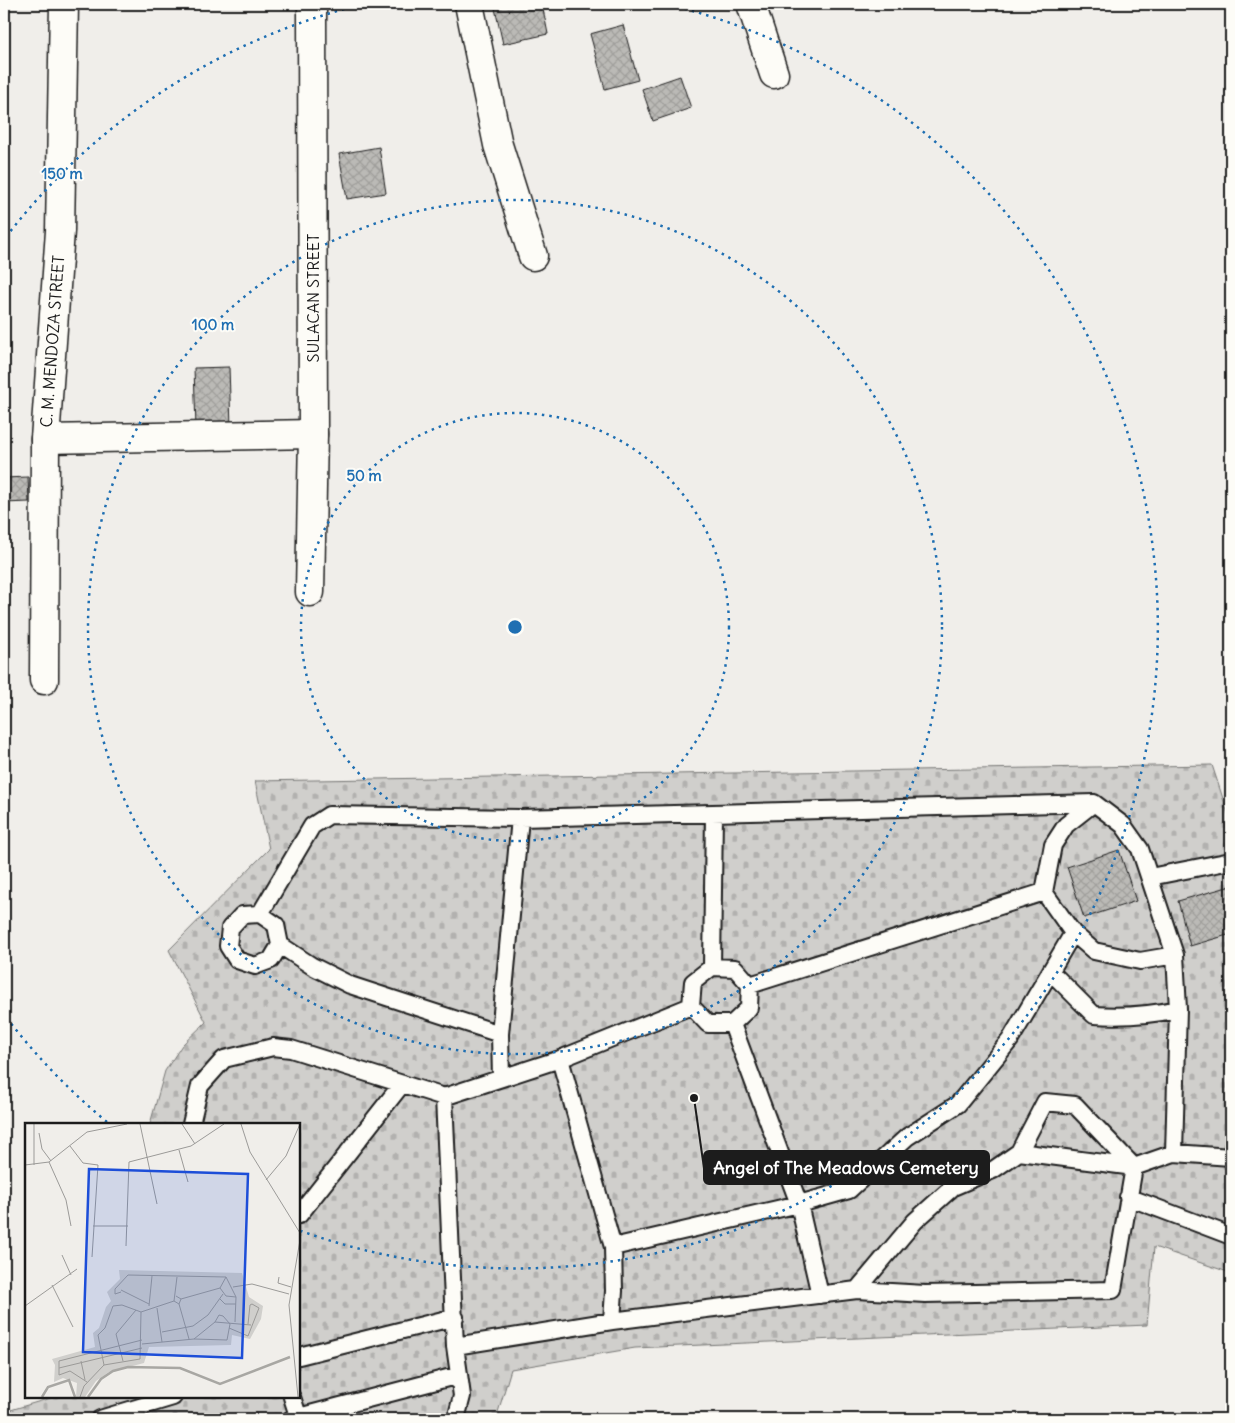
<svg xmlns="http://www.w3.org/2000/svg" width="1235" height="1423" viewBox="0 0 1235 1423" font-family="Delius,sans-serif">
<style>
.cemetery{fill:url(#cemetery-stones);stroke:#767674}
.building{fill:url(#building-cross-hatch);stroke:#1c1c1c}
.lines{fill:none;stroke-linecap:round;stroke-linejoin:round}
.service-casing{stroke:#1c1c1c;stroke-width:20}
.minor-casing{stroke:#1c1c1c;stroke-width:31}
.service{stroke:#fdfcf7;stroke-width:16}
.minor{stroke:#fdfcf7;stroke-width:28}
.ring{fill:none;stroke:#1f6fb2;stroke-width:2.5;stroke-dasharray:2.5 5}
.labels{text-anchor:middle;stroke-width:4;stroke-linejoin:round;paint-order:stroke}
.street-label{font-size:16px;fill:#1c1c1c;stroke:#fdfcf7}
.inset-river{fill:none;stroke:#a8a7a3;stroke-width:2.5}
.inset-road{fill:none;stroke:#9b9a98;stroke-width:1}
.view{fill:#1d4ed8;fill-opacity:0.15;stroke:#1d4ed8;stroke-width:2.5}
.inset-edge{fill:none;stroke:#1c1c1c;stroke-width:2.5}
.centre{fill:#1f6fb2;stroke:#fdfcf7;stroke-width:2.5}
.ring-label{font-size:15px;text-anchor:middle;font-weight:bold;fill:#1f6fb2;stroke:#fdfcf7;stroke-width:4;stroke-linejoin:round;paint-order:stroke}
.leader{fill:none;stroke:#1c1c1c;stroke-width:2}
.callout-dot{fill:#1c1c1c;stroke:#fdfcf7;stroke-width:2}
.callout{fill:#1c1c1c;stroke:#1c1c1c;stroke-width:2}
.callout-label{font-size:18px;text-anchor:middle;font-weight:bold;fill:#fff}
</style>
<defs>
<pattern id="cemetery-stones" width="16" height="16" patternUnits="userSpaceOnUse" patternTransform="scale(1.25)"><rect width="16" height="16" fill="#d0cfcc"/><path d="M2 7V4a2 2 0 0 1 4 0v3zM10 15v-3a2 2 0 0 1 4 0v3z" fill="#b2b1af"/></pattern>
<pattern id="building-cross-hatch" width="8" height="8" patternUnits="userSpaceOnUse" patternTransform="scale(1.25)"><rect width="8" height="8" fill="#bbbab6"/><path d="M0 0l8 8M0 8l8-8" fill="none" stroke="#a09f9c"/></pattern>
</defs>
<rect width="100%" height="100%" fill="#f0eeea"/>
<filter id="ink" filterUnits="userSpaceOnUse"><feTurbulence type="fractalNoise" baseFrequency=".02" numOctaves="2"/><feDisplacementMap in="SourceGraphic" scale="10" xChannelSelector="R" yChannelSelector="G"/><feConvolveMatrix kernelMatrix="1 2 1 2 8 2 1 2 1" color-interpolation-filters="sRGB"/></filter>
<g filter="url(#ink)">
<!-- cemetery -->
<path class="cemetery" d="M1212 765 1231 823V1265L1228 1272 1154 1247 1147 1325 635 1348 511 1369 496 1419H4V1412L54 1397H299V1124H150L165 1071 182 1045 206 1022 169 950 269 849 255 781Z"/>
<!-- building -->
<path class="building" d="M494 4H542L548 34 503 44Z
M623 25 638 80 605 89 590 34Z
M680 76 691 108 653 121 642 89Z
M379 147 386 193 347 199 339 154Z
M229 367 231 427 196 428 194 368Z
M28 477 29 502 4 503V478Z
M1119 850 1136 901 1084 918 1067 867Z
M1231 886V934L1190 946 1178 901Z"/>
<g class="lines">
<!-- service casing -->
<g class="service-casing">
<path id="service" d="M1094 803 1066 825 1053 845 1044 892 1073 933 1094 951 1140 961 1175 955
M1150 877 1231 861
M260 914 312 826 329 815 520 818 1094 803 1123 825 1140 849 1175 955 1178 1009 1174 1153
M260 914 276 925 280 945 271 960 255 966 237 960 228 946 230 928 242 915Z
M280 945 312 966 350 985 500 1034
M712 967 735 968 750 985 749 1008 732 1024H708L691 1006 693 982 712 967 714 814
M1051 972 1094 1015C1123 1017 1150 1015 1178 1009
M750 985 1044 892
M732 1024 799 1204 820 1295
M560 1059 613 1247 614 1291 612 1321
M501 1078 500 1034 520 818
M444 1097 455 1346 462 1396 456 1419
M191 1124 200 1086 224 1059 273 1047 291 1049 444 1097 560 1059 691 1006
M1128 1197 1231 1236
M299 1215 402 1084
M613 1247 799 1204 849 1190 907 1137 958 1104 1010 1040 1073 933
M857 1290 915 1221 953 1187 993 1170 1019 1152 1134 1167 1174 1153 1231 1157
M455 1346 612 1321 857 1290 925 1294 1113 1290 1134 1167 1075 1105 1045 1102 1019 1152
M299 1356 455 1317
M292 1397 299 1419
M100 1419 173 1397
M291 1419 459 1375"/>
</g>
<!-- minor casing -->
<g class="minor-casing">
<g id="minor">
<path d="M469 4 498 145 533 256"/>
<path d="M751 4 774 74"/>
<path d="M45 439 313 434"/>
<path d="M310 592 313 434 312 4"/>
<path id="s1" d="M44 680 45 439 60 231 64 4"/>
</g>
</g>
<!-- service -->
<use href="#service" class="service"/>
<!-- minor -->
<use href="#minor" class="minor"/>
</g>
</g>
<!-- distance rings -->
<g class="ring">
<circle cx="515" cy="627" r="214"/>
<circle cx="515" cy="627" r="427"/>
<path d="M107 1122A641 641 0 0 1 6 1017M6 237A641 641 0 0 1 360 5M670 5A641 641 0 1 1 301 1231"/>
</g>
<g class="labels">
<!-- street labels -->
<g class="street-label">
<text transform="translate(313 298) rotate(-90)" y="6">SULACAN STREET</text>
<text dy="6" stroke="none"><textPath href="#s1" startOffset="339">C. M. MENDOZA STREET</textPath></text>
</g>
</g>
<!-- overview -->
<g transform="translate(25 1123)">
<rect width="275" height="275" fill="#f0eeea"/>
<path d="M94 147 217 150 224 174 238 183 236 196 225 216 207 212 206 222 124 224 119 240 84 249 71 258 60 274H51L52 260 38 255 29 259 30 242 27 236 70 224 68 210 74 205 81 184 86 178 82 169 95 156Z" fill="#d0cfcc"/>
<path class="inset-river" d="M17 274 23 264 44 257 50 274M63 274 76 256 88 248 103 244 155 245 195 261 265 234"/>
<path class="inset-road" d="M115 1 132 81M157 1 170 21M216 1 225 29 275 110M14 10 17 26 26 38M45 23 58 40 73 42 67 134M154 27 163 59M24 39 41 77 46 103M0 42 24 39 62 9 102 1M9 42V1M241 57 261 33 275 1M68 103H103M101 123 104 39 166 23 199 1M37 132 46 152M201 154 195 165 201 173 211 174M254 154 253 160 266 164M27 162 48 204M208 164 227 161 264 171M96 167 124 181M96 169 90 171V166L103 152 201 154 211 174 210 199M151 173 156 176 154 181 149 178 152 154M156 176 195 165M195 176 200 181H211M154 181 164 216M0 183 52 146M124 183 127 153M132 185 137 219M204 205 223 213 234 185 227 181 225 182 223 201M137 209 168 203 183 192 198 171M169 216 190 199 226 202M117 221 169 216 202 217 205 201 198 193 194 192 190 199M56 238 60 257M98 238 91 211 111 187M79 242 73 212 80 205 88 183 97 182 116 189 149 178M34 245 117 225M62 259 45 248 34 252V238L117 217M55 274 59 263 79 242 115 236 116 189M273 274 264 182 275 117"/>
<path class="view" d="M64 46 223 51 217 235 58 229Z"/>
<rect width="275" height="275" class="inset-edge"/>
</g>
<circle cx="515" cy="627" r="8" class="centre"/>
<g class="ring-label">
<text x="62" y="179">150 m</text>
<text x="213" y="330">100 m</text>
<text x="364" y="481">50 m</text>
</g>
<!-- callouts -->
<path class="leader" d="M694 1098L704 1168"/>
<circle class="callout-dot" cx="694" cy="1098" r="5"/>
<rect class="callout" x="704" y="1151" width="285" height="33" rx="5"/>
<g class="callout-label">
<text x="846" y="1174">Angel of The Meadows Cemetery</text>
</g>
<!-- margin -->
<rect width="1235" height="1423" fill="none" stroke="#fdfcf7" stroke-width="20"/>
<rect x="10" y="10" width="1215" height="1403" fill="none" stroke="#1c1c1c" stroke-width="2" filter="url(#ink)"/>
</svg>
